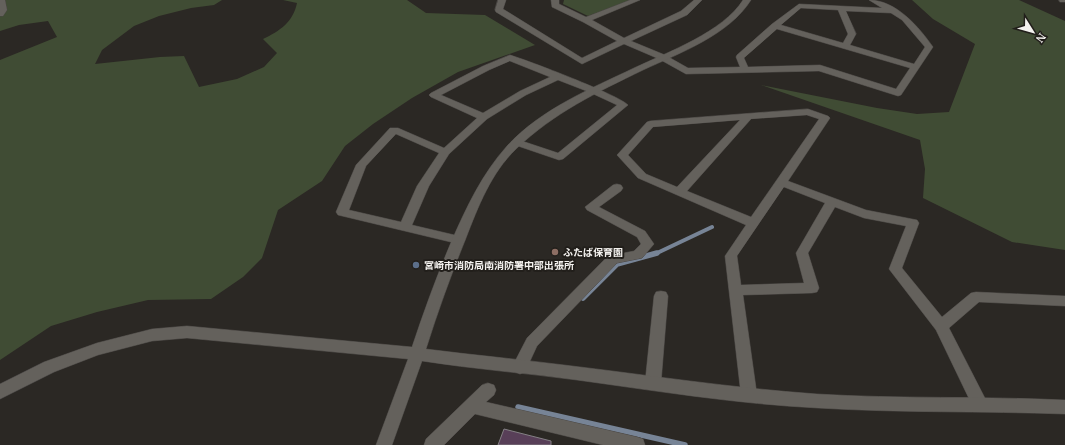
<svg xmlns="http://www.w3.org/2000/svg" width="1065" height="445" viewBox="0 0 1065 445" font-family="'PT Serif','Noto Sans JP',serif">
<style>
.green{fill:#404c34}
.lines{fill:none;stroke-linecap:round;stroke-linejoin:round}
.stream-far1{stroke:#778496;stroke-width:4}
.stream{stroke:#778496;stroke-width:5.5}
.building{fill:#583f58;stroke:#848084}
.minor-casing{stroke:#4a4744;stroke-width:1}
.tertiary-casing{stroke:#4a4744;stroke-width:1}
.minor{fill:#64615c;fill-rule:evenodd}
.tertiary{fill:#64615c;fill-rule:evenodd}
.education-dot{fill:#8d6e63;stroke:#221f1b;stroke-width:1.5}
.service-dot{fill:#5c6f8a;stroke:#221f1b;stroke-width:1.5}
.labels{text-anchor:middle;stroke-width:4;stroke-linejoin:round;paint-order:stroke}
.poi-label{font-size:10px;font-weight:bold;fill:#f4f2ef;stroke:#221f1b;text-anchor:start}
</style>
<rect width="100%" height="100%" fill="#2b2824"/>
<!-- green -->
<path class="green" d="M0 0H222L214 5 191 8 159 16 134 26 102 50 95 64 160 57 184 56 199 87 237 79 264 67 277 53 263 39C280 31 293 22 297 3L283 0H407L426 13 485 15 535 45 458 72 412 98 373 124 345 146 322 181 278 210 262 258 243 277 211 299 148 300 97 312 51 326 0 360V60L57 37 48 21 19 25 0 31Z
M564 0H631L588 16 563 4Z
M912 0H1019L1065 21V250L1012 242 923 198 925 169 920 140 761 85 877 108 917 114 949 112 975 44 933 19Z"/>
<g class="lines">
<!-- stream-far1 -->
<path class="stream-far1" d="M655 254 712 227"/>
<!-- stream -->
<path class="stream" d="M583 298 617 264 657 253
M518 407 685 445"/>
</g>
<!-- building -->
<path class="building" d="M504 429 551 441V445H498Z"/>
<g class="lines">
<!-- minor casing -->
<g class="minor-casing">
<path id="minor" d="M0 0H5L7 10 3 16H0Z
M498 0H506L503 9 582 58 617 41 583 22 552 7 551 0H559V4L586 17 630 0H640L592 20 624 38 681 11 694 0H702L687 15 631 41 665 55 688 68 740 67 736 57 737 55 772 24 799 4 882 8 869 0C896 0 919 27 933 47L901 95 898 96 819 71 686 74 659 59 624 44 582 64 496 12 495 10ZM801 8 838 10 848 34 843 43 781 25ZM846 11 891 13 902 20 925 47 914 64 850 45 856 34ZM777 29 910 68 896 89 820 65 748 67 744 58Z
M1059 0H1065V2H1060Z
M510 55C527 60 619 95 628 105L563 159 559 160 512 144 511 142 516 139 558 153 617 105 589 92 558 80 526 95 487 119 449 154 429 186 412 225 463 237 465 240 463 243 459 244 338 215 336 212 356 165 390 128H398L444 148 477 118 431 97 429 95 431 93 483 66ZM510 61 550 77 520 91 483 113 441 95 489 70ZM396 134 439 153 417 186 401 222 349 210 366 166Z
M808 109 828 116 830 118 788 181 866 210 917 220 919 223 902 268 942 317 971 293 976 292 1065 296V306L979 302 949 328 988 404 986 409 980 411 974 409 936 330 889 269 906 226 864 218 835 207 808 253 819 288 817 292 812 293 743 295 757 395 755 400 749 402 743 400 741 395 725 256 746 225 638 178 617 155 647 122 650 121ZM807 115 819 119 751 217 687 191 751 119ZM740 120 677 187 646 174 628 155 653 127ZM784 187 825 203 796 253 804 283 741 285 737 256Z
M617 184 621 185 623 188 621 191 599 207 645 231 654 244 642 258 617 263 537 346 525 372 520 374 515 372 512 367 527 338 608 256 634 251 641 244 637 237 587 210 585 207 613 185Z
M661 291 666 292 668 296 661 383 658 388 653 390 648 388 645 383 654 296 656 292Z
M488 383 494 385 496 390 494 395 486 402 637 437 643 439 645 445H603L475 414 444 445H424L426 439 482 385Z"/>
</g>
<!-- tertiary casing -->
<g class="tertiary-casing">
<path id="tertiary" d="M743 0H751C729 35 680 53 643 70 596 93 555 112 516 149 491 173 478 207 466 238 451 275 438 311 426 349 472 355 518 359 564 365 648 375 732 388 817 394 899 399 982 396 1065 400V414C983 411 901 413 818 408 737 404 657 391 577 380 525 373 473 369 422 361L392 445H376L408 359 187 338 152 341 98 355 54 372 0 399V384L44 362 97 343 152 329 187 326 412 347C424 311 437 275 452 240 467 206 482 174 507 146 541 109 590 89 634 68 668 52 723 32 743 0Z"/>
</g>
<!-- minor -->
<use href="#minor" class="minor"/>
<!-- tertiary -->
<use href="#tertiary" class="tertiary"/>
</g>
<!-- markers -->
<circle class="education-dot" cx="555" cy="252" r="4"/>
<circle class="service-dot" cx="416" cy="265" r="4"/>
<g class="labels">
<!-- poi labels -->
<g class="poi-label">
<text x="563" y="256">ふたば保育園</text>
<text x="424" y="269">宮崎市消防局南消防署中部出張所</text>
</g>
</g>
<!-- north arrow -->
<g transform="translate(1033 32) rotate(127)" stroke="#221f1b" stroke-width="3" paint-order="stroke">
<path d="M0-3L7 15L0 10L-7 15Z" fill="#f4f2ef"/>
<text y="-6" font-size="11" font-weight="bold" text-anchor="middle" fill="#f4f2ef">N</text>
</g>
</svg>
